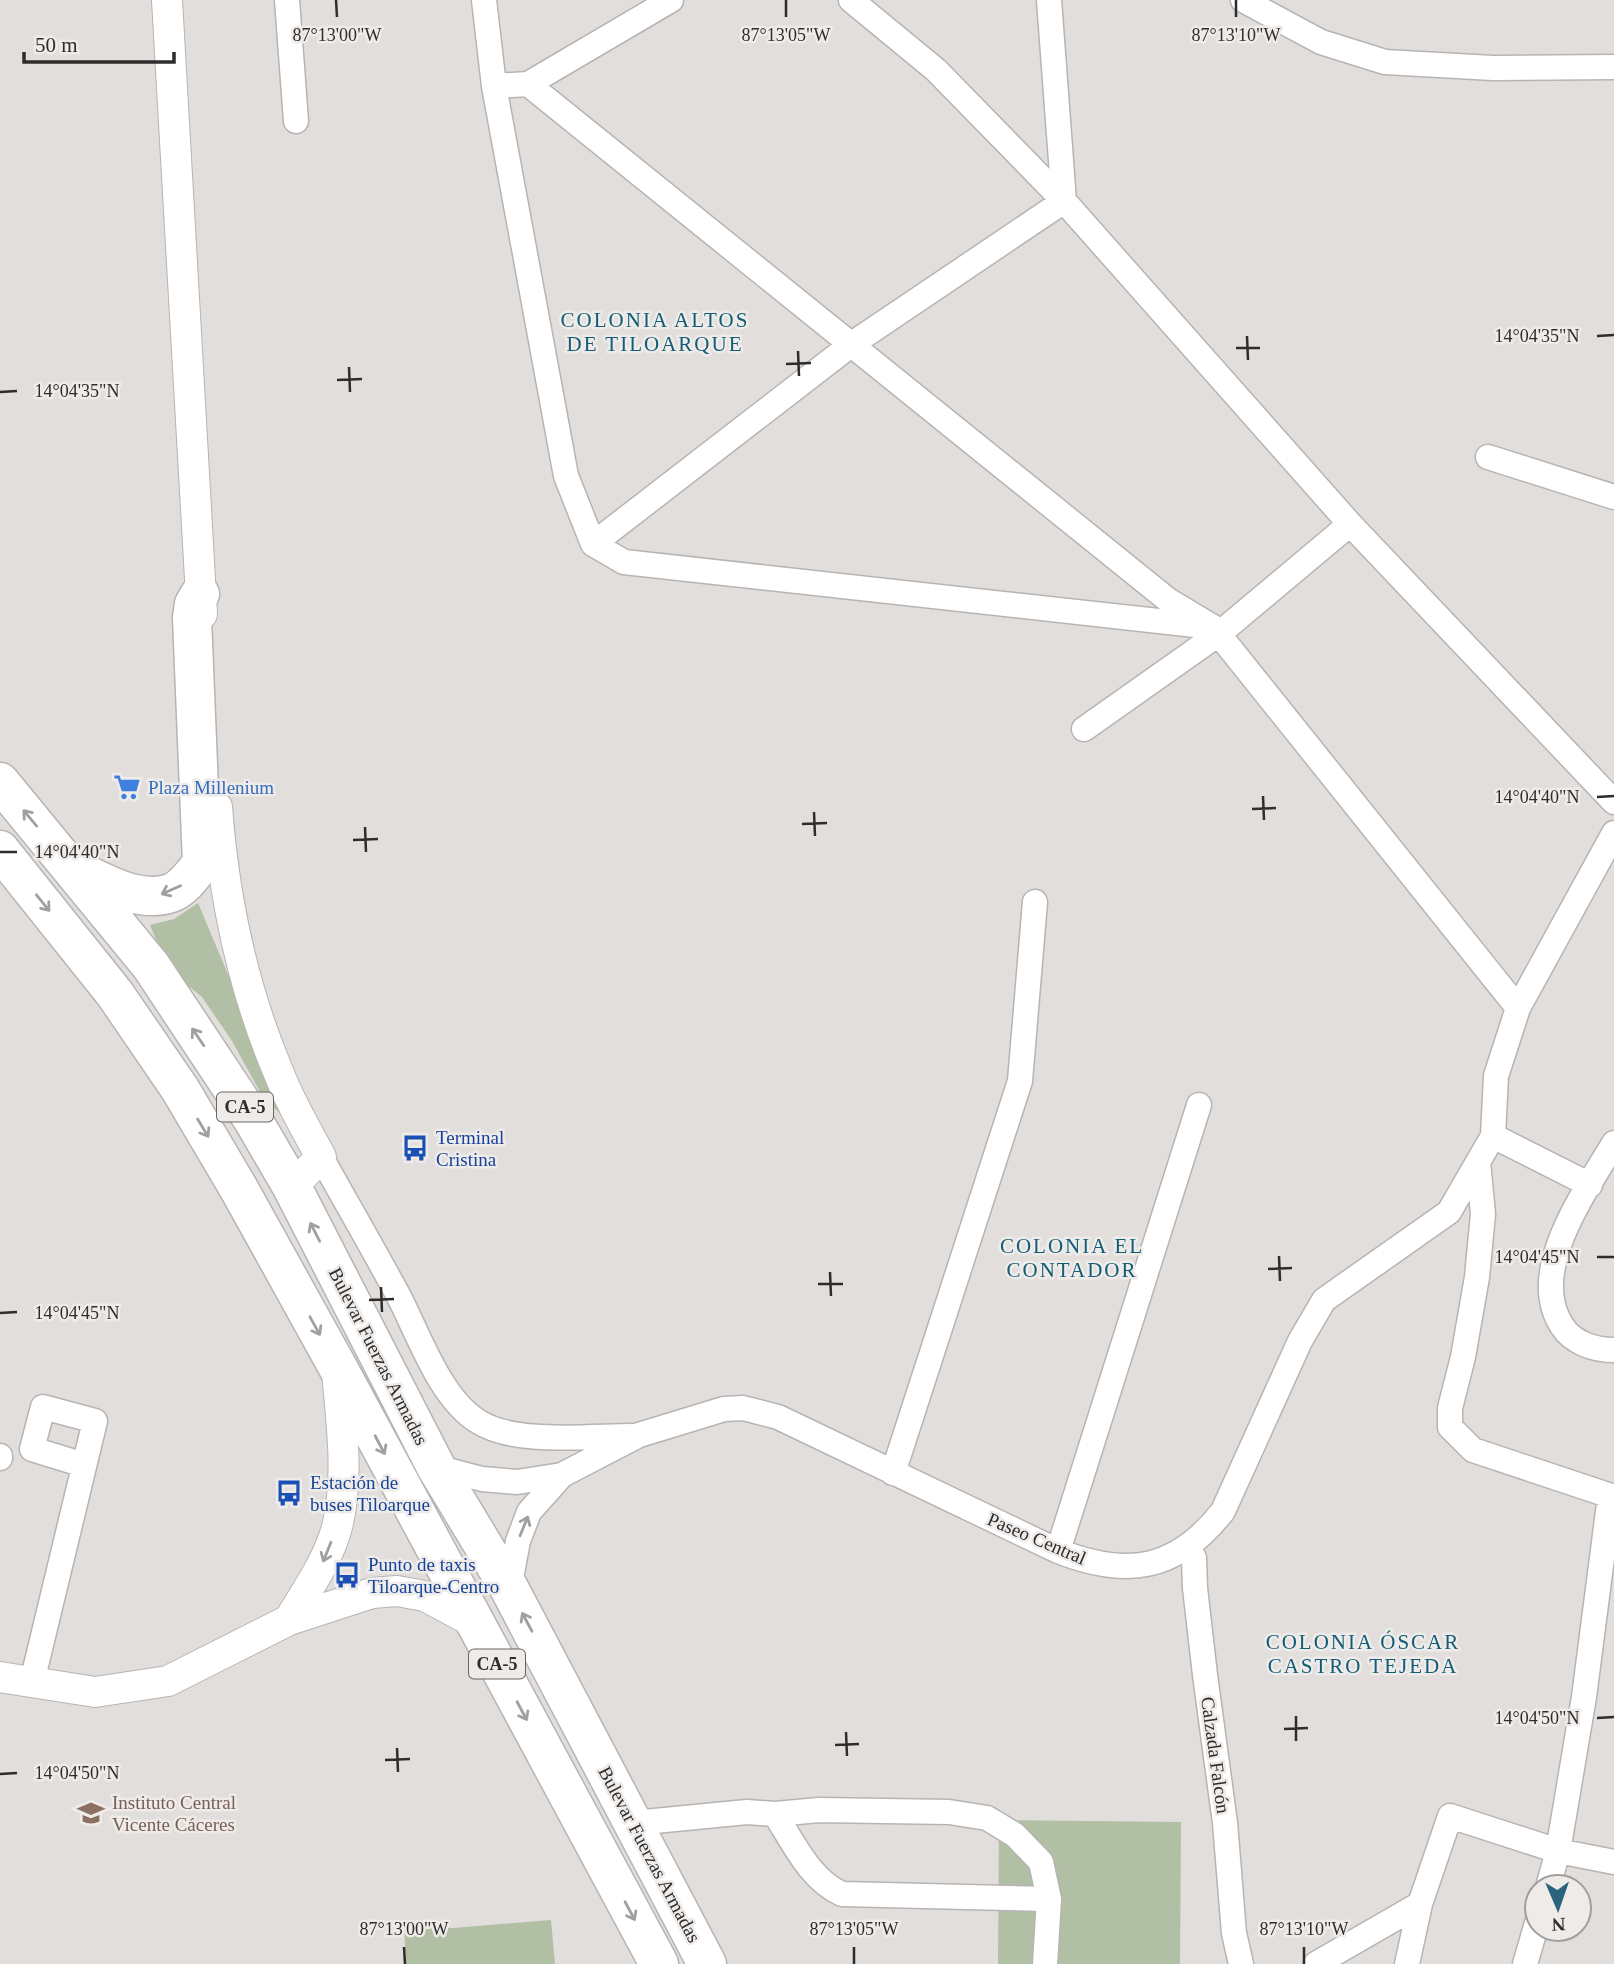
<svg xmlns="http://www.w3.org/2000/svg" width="1614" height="1964" viewBox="0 0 1614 1964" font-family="'Times New Roman',serif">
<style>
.green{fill:#b1bfa5}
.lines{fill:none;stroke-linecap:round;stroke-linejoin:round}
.minor-casing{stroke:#b7b4b3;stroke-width:27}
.tertiary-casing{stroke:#b7b4b3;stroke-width:32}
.trunk-casing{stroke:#b7b4b3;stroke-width:41}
.minor{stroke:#fff;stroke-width:24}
.tertiary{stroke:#fff;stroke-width:30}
.trunk{stroke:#fff;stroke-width:38}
.oneway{stroke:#a1a0a0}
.ticks{fill:none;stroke:#2e2d2c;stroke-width:2.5}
.labels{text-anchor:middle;stroke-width:5;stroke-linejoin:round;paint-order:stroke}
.shield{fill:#eeebe9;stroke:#686665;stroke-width:2}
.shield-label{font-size:18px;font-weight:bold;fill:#2e2d2c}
.shop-label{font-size:19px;fill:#366cbe;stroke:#eeebe9;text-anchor:start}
.transit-label{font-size:19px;fill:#164399;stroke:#eeebe9;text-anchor:start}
.street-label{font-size:19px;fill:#2e2d2c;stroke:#eeebe9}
.education-label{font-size:19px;fill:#785e54;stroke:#eeebe9;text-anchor:start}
.neighbourhood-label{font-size:21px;letter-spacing:2px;fill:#115c76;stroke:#eeebe9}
.ticks-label{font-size:18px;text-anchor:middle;fill:#2e2d2c;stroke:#eeebe9;stroke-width:5;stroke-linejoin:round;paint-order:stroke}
</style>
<rect width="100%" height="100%" fill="#e1dedc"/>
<!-- green -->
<path class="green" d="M198 903 261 1053 281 1114 264 1099 232 1041 202 997 168 969 150 925 174 919Z
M999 1820 1181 1822 1180 1964H998Z
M551 1920 555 1964H406L404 1927 453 1928Z"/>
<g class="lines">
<!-- minor casing -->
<g class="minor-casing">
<path id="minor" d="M287 0 296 121
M484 0 494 86 566 476 593 544 624 562 1204 626
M851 0 936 70 1064 201 1350 524 1614 802
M1049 0 1064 201
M1243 0 1321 42 1385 62 1493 68 1614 67
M528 84 671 0
M494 86 528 84 1168 600 1213 627 1518 1008
M1488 457 1614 497
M593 544 852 344 1064 201
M1084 729 1220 633 1350 524
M1493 1136 1590 1185
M1614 1143C1586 1191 1526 1271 1562 1326 1573 1343 1594 1350 1614 1350
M321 1157C346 1202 372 1247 397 1293 418 1332 439 1398 479 1422 516 1445 589 1436 632 1436
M1478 1162 1483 1214 1477 1277 1463 1357 1450 1408V1427L1473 1450 1614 1497
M0 1458V1456
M436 1467 482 1479 517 1482 562 1475 639 1435 724 1409 743 1408 778 1417 1058 1551C1127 1578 1176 1571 1223 1511L1300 1341 1324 1300 1449 1212 1493 1136 1496 1076 1518 1008 1614 833
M893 1473 1020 1081 1035 902
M1188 1547 1194 1558 1195 1588 1205 1675 1225 1823 1234 1933 1241 1964
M1058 1551 1199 1105
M509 1588 518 1541 529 1512 562 1475
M32 1682 95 1421 43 1407 32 1449 84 1465
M775 1814 819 1810 949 1812 987 1818 1015 1835 1041 1862 1049 1899 1045 1964
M634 1823 747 1812 775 1814C793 1842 810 1880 842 1894L1049 1899
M1548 1887 1558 1851 1584 1697 1610 1496
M1316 1964 1420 1904
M1407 1964 1420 1904 1450 1816 1558 1851 1614 1862
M1525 1964 1537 1923"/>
</g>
<!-- tertiary casing -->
<g class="tertiary-casing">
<path id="tertiary" d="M167 0 202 614
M217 807C224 900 243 990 280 1076 291 1104 307 1131 321 1157L292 1187
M289 1620C307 1590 330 1558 338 1523 349 1473 341 1421 337 1371
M0 1677 95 1692 168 1681 289 1620 372 1593 397 1591 425 1596 475 1623"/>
</g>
<!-- trunk casing -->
<g class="trunk-casing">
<path id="trunk" d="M0 782 151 966 253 1120 292 1187 436 1467 509 1588 707 1964
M0 850 115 994 180 1089 239 1189 336 1364 659 1964
M77 870C105 883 139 904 171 893 184 888 194 873 202 863L192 618 194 604 200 594"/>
</g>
<!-- minor -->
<use href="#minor" class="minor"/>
<!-- tertiary -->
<use href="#tertiary" class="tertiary"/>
<!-- trunk -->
<use href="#trunk" class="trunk"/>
</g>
<!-- one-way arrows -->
<defs><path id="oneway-shaft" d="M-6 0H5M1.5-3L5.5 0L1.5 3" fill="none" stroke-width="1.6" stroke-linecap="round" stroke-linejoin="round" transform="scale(1.75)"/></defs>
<g class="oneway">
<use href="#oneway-shaft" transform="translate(30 818) rotate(-130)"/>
<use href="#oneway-shaft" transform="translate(171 890) rotate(156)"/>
<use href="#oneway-shaft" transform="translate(43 903) rotate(51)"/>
<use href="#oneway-shaft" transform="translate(198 1037) rotate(-124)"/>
<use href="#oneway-shaft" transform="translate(203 1128) rotate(59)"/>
<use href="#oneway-shaft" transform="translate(315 1232) rotate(-117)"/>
<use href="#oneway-shaft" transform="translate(315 1326) rotate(61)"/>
<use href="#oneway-shaft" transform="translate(380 1445) rotate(62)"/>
<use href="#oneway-shaft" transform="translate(524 1526) rotate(-68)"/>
<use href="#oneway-shaft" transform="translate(327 1552) rotate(112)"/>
<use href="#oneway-shaft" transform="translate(527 1622) rotate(-118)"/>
<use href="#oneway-shaft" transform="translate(522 1711) rotate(62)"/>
<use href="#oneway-shaft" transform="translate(630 1911) rotate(62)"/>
</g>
<!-- ticks -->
<path class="ticks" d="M336 0 337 17M786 0V17M1236 0V17M1247 336 1248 360M1597 336 1614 335M1236 348H1260M798 351 799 376M786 364 811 363M349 367 350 392M337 380 362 379M0 392 17 391M1263 796 1264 820M1597 797 1614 796M1252 809 1276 808M814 812 815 836M802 824 827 823M365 827 366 852M353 840 378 839M0 852H17M1279 1256 1280 1281M1597 1257H1614M1268 1269 1292 1268M830 1272 831 1296M818 1284H843M381 1287 382 1312M369 1300 394 1299M0 1313 17 1312M1296 1716V1741M1597 1718 1614 1717M1284 1729 1308 1728M846 1732 847 1756M835 1745 859 1744M397 1748 398 1772M385 1760 410 1759M0 1774 17 1773M404 1947 405 1964M854 1947V1964M1304 1947V1964"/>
<!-- icons -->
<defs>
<g id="supermarket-bare" transform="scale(2.1)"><path d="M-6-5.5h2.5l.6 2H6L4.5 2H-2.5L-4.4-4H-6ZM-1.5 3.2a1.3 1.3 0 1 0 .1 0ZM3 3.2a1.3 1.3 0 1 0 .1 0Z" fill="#3f7fe0" stroke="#eeebe9" stroke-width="2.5" paint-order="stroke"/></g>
<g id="bus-bare" transform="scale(2.1)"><path d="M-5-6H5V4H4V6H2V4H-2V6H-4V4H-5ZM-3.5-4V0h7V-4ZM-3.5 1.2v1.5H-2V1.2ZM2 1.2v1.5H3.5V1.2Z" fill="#1a4fb4" stroke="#eeebe9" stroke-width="2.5" paint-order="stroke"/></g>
<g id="school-bare" transform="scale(2.1)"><path d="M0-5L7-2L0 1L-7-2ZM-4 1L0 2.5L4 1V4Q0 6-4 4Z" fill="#8d6e63" stroke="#eeebe9" stroke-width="2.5" paint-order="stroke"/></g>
</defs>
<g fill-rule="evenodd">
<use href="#supermarket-bare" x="127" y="787"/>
<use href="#bus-bare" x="415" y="1148"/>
<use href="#bus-bare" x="289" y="1493"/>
<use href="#bus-bare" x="347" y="1575"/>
<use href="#school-bare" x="91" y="1813"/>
</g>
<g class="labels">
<!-- shield labels -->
<g class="shield">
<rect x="217" y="1092.5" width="56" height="29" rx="5"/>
<rect x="469" y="1649.5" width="56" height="29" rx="5"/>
</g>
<g class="shield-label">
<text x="245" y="1113">CA-5</text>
<text x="497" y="1670">CA-5</text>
</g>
<!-- shop labels -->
<g class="shop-label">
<text x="148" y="794">Plaza Millenium</text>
</g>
<!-- transit labels -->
<g class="transit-label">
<text x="436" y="1144">Terminal<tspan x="436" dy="22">Cristina</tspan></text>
<text x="310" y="1489">Estación de<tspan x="310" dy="22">buses Tiloarque</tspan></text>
<text x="368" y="1571">Punto de taxis<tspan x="368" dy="22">Tiloarque-Centro</tspan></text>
</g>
<!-- street labels -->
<g class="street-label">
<text transform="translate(379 1356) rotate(63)" y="7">Bulevar Fuerzas Armadas</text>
<text transform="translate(1037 1538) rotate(23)" y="7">Paseo Central</text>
<text transform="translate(1216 1755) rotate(82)" y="7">Calzada Falcón</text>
<text transform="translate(650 1854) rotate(62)" y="7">Bulevar Fuerzas Armadas</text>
</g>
<!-- education labels -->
<g class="education-label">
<text x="112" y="1809">Instituto Central<tspan x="112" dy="22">Vicente Cáceres</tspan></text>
</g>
<!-- neighbourhood labels -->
<g class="neighbourhood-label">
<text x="655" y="327">COLONIA ALTOS<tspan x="655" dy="24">DE TILOARQUE</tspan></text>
<text x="1072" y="1253">COLONIA EL<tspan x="1072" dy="24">CONTADOR</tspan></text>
<text x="1363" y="1649">COLONIA ÓSCAR<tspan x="1363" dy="24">CASTRO TEJEDA</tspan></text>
</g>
</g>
<g class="ticks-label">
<text x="337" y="41">87°13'00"W</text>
<text x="786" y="41">87°13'05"W</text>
<text x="1236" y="41">87°13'10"W</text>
<text x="1537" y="342">14°04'35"N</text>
<text x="77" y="397">14°04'35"N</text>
<text x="1537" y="803">14°04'40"N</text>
<text x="77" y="858">14°04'40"N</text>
<text x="1537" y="1263">14°04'45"N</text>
<text x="77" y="1319">14°04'45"N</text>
<text x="1537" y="1724">14°04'50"N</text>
<text x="77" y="1779">14°04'50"N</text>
<text x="404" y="1935">87°13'00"W</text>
<text x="854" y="1935">87°13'05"W</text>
<text x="1304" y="1935">87°13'10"W</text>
</g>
<!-- north arrow -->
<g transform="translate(1558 1908) rotate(178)"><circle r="33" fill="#eeebe9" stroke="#a19f9d" stroke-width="2"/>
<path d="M0-5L12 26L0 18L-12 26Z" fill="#29647c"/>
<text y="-10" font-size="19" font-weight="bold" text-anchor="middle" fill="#2e2d2c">N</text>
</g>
<!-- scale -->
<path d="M24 52v10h150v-10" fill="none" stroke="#2e2d2c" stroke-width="3.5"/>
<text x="35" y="52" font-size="21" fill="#2e2d2c" stroke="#eeebe9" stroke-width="5" paint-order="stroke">50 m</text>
</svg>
